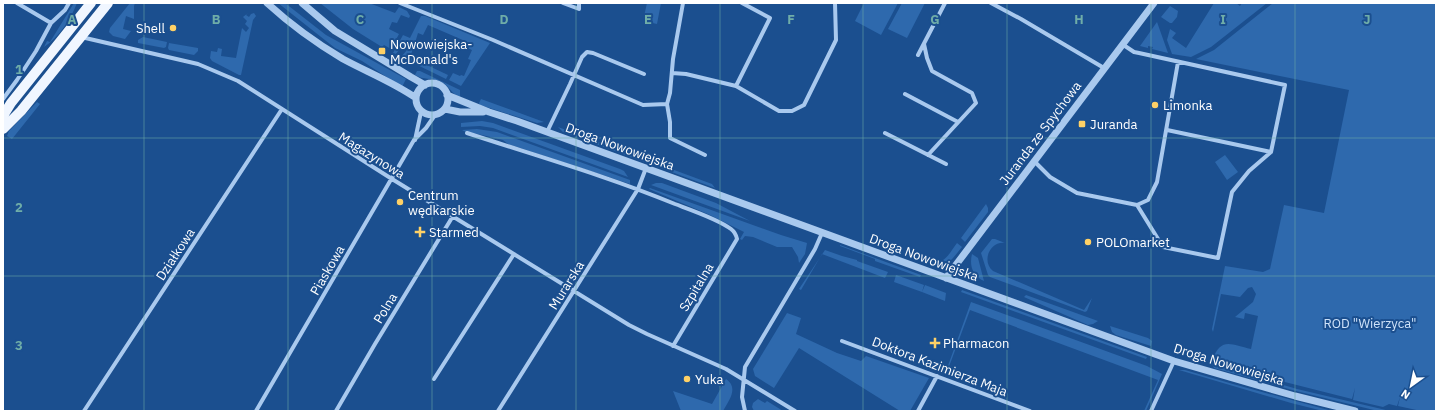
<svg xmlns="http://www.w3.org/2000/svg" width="1439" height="414" viewBox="0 0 1439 414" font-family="'IBM Plex Sans',sans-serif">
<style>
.green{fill:#2e69ad}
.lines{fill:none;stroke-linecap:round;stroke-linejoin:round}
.minor{stroke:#a9c9ee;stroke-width:4}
.tertiary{stroke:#a9c9ee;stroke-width:7}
.primary{stroke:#f0f6ff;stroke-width:10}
.grid{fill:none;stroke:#6fada8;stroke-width:1;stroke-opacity:0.55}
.poi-dot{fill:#ffd166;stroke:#1b4f8f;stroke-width:1.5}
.labels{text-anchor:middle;stroke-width:4;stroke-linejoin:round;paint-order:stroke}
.poi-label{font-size:13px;fill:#fff;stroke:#1b4f8f;text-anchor:start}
.street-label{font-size:13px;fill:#fff;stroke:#1b4f8f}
.park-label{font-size:13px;fill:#cfe3fa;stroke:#1b4f8f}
.grid-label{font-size:13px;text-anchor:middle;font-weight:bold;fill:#6fada8;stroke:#1b4f8f;stroke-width:4;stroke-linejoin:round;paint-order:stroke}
</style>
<rect width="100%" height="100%" fill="#1b4f8f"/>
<!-- green -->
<path class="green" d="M74 3H77C71 19 59 37 44 47L47 41 50 42Z
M130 3H135L134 6V19L126 16 123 29 131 31 125 39 113 36 109 32 110 28Z
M278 3H285L326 35 406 79 402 87 362 61 335 48Z
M320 3H369L395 13 399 7 407 11 410 16 409 18 401 15 397 23 392 22 389 29 399 34 391 49 384 45 382 47 353 29Z
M647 3H661L657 24 643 21Z
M864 3H898L881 35 855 21Z
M902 3H925L907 38 888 29Z
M1214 3H1236L1240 6 1242 3H1267L1211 47 1191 57 1172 54 1167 40 1170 29 1176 33 1172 38 1186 48Z
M1273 3H1436V411H1421L1398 406 1400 397 1397 406 1389 404 1383 407 1353 400 1355 388 1352 399 1265 377 1212 361C1221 336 1231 345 1251 349L1258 316 1245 313 1244 319 1235 317 1253 302 1256 294 1252 287 1248 288 1240 297 1221 294 1213 332 1212 329 1225 266 1263 272 1270 269 1284 205 1324 213 1349 90 1196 59 1214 50Z
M1170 6 1178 11 1177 17 1172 23H1170L1161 17Z
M248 13 246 15 249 17 251 14 254 13 256 16 253 20 241 75H239L212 61 210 58 211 51 217 52 218 48 222 49 221 56 236 58 242 28 246 32 249 28 245 24 247 21 243 17Z
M421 16H425L490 43 461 86 449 80 453 73 460 76 461 75 464 76 471 60 468 59 472 50 461 45 465 41 428 25 423 35 418 33 415 43C406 43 401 47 396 54L393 53 403 35 410 38Z
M1157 22 1168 53 1152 49 1153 47 1148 46V48L1140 46Z
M143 37 167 42 166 47 164 48 138 43V40Z
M169 43 198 48V51L194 55 169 50 168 48Z
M410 48 413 49 410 57 448 75 446 79 401 57 407 50Z
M417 71H420L460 90V97C451 94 448 84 440 81 432 78 423 80 415 75Z
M481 99 544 122 537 123 480 105 479 103Z
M37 102 40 104 12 139 7 136 9 131Z
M482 121 493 123 620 169 624 171 628 177 493 128 480 126 461 127V123Z
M558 127 712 184 715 188 563 132Z
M477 129 497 132 630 180V184L508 144 503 140 469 132 468 133 462 130Z
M1225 155 1238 172 1227 180 1215 162Z
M656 183H662L716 203 750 221 651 185Z
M650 188 781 235 807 243 805 254 799 263 798 257 792 247H777L753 237 745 236 742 240 740 239 744 232 710 215 649 189Z
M986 204 988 208V212L965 242 961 238Z
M992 239H995L1005 243C990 241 981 261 993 271L1084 310 1092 298 1087 311 1085 312 990 277 988 275 981 253Z
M957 243 962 247C953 258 946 270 930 266L931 262C945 265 950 252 957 243Z
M840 245 921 275 920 277 875 261V259L840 246Z
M825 250 842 256 857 260V261L888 272 885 278 822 254 801 290 799 289Z
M972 254 978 258 984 281C973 276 969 266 972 254Z
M896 275 924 285 922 292 894 282Z
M925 285 946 293 945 301 922 292Z
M962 290 1147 357 1146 359 961 292Z
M1026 295 1098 321 1093 324 1088 325 1024 297Z
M971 302 1147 366 1162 374 1146 411H1144L1158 380 970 310 947 372 956 376 954 377 945 374Z
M787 313 801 318 796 334 837 353 861 361 866 356 929 378 910 411H900L799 348 774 388 755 376 753 369Z
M1110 326 1148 338 1152 341 1151 346 1116 335 1112 332Z
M1212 364 1297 389 1390 411H1378L1296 391 1214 368Z
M1179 370H1185L1233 384 1332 411H1323L1291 403Z
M726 379C739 388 729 400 723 411H681L673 391 712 404Z
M758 399 765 403 767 401 783 411H754L752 407 753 403Z"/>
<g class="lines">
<!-- minor -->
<path class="minor" d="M17 3 51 23
M400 3 493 40 643 105 667 104 670 93 673 59 683 3
M563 3 579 9V3
M991 3 1021 19 1104 68
M81 37 198 64 238 81 392 179 629 325 647 334 726 369 795 411
M924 44 927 58 932 71 972 93 976 103 928 155
M918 55 945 3
M672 73 686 74 736 86 779 111H792L804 105 836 40 835 3
M736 86 770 18 742 3
M905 94 958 122
M3 99 17 80 36 51 51 23 65 10 69 3
M667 104 670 122V138L705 155
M1167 130 1271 152
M547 132 570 84 582 57 587 52 593 53 644 74
M467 133C537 156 607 176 675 204 691 210 718 219 731 229 735 232 736 234 737 239L673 346
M885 133 946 164
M415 140 421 112
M1034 161 1050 177 1077 193 1137 205 1163 247 1218 258 1232 192 1249 171 1271 152 1285 85 1139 53 1134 52 1122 44
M1137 205 1148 200 1157 182 1178 62
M842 341 1030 411
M434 379 514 254
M84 411 282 109
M256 411 414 140 426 128 435 115
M336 411 375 344 453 216
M498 411 638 189 646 168
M745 411 742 397 745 367 815 249 822 233
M918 411 937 376
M1151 411 1174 361"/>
<!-- tertiary -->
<path class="tertiary" d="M267 3C290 24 316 43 343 59 367 72 393 82 416 98
M302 3 335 31 411 77 425 85
M416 99a16 16 0 1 1 32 0a16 16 0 1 1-32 0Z
M447 95 489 112 517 121 1174 361 1295 396 1355 411
M445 109 460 112H483
M946 278 1154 3"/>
<!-- primary -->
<path class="primary" d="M3 116 11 103 91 3
M3 129 21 111 108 3"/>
</g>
<!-- grid -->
<path class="grid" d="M144 3V411M288 3V411M432 3V411M576 3V411M720 3V411M863 3V411M1007 3V411M1151 3V411M1295 3V411M3 138H1436M3 276H1436"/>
<!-- markers -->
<g class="poi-dot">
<circle cx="173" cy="28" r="4"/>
<rect x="378" y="47" width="8" height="8" rx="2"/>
<circle cx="1155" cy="105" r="4"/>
<rect x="1078" y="120" width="8" height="8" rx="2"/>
<circle cx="400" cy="202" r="4"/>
<path d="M418 226h4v4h4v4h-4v4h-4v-4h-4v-4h4z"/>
<circle cx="1088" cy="242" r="4"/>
<path d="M933 337h4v4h4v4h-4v4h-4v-4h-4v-4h4z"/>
<circle cx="687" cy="379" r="4"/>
</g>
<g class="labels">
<!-- poi labels -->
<g class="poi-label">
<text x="165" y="33" text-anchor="end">Shell</text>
<text x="390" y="49">Nowowiejska-<tspan x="390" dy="15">McDonald's</tspan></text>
<text x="1163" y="110">Limonka</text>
<text x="1090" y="129">Juranda</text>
<text x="408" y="200">Centrum<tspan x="408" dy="15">wędkarskie</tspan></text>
<text x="429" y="237">Starmed</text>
<text x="1096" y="247">POLOmarket</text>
<text x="943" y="348">Pharmacon</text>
<text x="695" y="384">Yuka</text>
</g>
<!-- street labels -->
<g class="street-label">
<text transform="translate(1040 133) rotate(-53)" y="5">Juranda ze Spychowa</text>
<text transform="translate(620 146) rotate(20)" y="5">Droga Nowowiejska</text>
<text transform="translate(372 155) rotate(32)" y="5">Magazynowa</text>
<text transform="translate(175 254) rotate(-57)" y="5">Działkowa</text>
<text transform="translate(924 257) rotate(20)" y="5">Droga Nowowiejska</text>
<text transform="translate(327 270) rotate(-60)" y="5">Piaskowa</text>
<text transform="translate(566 285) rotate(-58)" y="5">Murarska</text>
<text transform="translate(696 287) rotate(-59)" y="5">Szpitalna</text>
<text transform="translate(385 308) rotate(-59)" y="5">Polna</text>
<text transform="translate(1229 364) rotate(17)" y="5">Droga Nowowiejska</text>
<text transform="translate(940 366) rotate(21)" y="5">Doktora Kazimierza Maja</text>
</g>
<!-- park labels -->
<g class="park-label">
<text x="1370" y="328">ROD "Wierzyca"</text>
</g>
</g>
<g class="grid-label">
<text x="72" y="24">A</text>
<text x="216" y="24">B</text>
<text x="360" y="24">C</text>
<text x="504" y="24">D</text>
<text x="648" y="24">E</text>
<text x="791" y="24">F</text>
<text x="935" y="24">G</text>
<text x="1079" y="24">H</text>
<text x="1223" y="24">I</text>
<text x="1367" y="24">J</text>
<text x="19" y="74">1</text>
<text x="19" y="212">2</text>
<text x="19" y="350">3</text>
</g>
<!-- border -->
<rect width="1439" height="414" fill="none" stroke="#ffffff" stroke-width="8"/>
<!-- north arrow -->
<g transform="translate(1411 386) rotate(213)" stroke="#1b4f8f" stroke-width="3" paint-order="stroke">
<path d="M0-3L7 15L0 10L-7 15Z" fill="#ffffff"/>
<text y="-6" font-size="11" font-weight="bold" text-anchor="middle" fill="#ffffff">N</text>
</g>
</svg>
